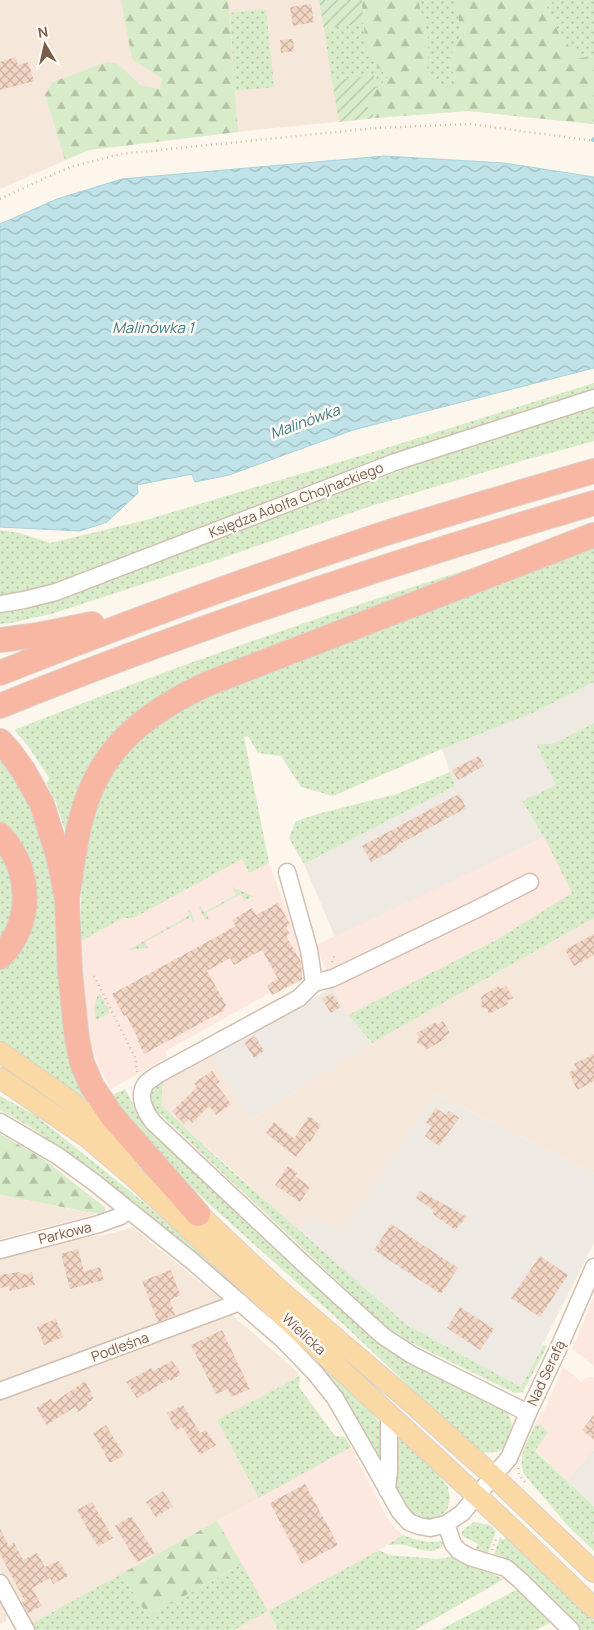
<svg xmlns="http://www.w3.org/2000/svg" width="594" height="1630" viewBox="0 0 594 1630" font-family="Manrope,sans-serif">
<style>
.residential{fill:#f5e8da}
.commercial{fill:#fde8e0}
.industrial{fill:#efe9e4}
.grass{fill:url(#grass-dots)}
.forest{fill:url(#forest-firs)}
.garden{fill:url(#garden-furrows)}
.water{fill:url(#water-waves);stroke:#a5d3da}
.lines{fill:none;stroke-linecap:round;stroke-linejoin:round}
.stream{stroke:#a5d3da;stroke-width:4}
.building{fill:url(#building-cross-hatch)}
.minor-casing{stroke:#d1beb0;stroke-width:19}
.major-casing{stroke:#dad1cd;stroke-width:22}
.highway-casing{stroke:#dad1cd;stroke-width:26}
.path{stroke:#d9b8a5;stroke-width:2.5;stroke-dasharray:1 4;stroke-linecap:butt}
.minor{stroke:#fff;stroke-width:16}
.major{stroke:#fbd9a5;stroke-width:20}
.highway{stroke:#f7b7a3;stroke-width:24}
.labels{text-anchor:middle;stroke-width:5;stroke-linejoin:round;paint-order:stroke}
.street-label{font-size:14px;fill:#7a5c4d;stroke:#fffaf3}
.water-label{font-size:15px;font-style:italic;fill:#437c86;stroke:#fffaf3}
</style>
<defs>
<pattern id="grass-dots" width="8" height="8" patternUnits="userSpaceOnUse" patternTransform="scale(1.25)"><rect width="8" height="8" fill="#d8ecc9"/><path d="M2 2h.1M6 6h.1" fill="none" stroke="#b4c2a5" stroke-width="1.8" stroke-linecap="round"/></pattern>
<pattern id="forest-firs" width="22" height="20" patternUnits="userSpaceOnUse" patternTransform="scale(1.25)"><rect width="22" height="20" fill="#d8ecc9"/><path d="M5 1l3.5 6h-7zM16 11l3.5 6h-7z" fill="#b4c2a5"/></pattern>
<pattern id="garden-furrows" width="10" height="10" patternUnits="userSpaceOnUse" patternTransform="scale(1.25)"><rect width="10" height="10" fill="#d8ecc9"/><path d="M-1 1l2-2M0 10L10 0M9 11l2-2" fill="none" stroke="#b4c2a5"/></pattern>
<pattern id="water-waves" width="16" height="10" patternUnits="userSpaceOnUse" patternTransform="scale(1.25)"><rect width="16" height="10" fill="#bfe3e8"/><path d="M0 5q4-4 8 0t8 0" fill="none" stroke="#a0bbbe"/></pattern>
<pattern id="building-cross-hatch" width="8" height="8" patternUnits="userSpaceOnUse" patternTransform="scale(1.25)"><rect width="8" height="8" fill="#f3d5c3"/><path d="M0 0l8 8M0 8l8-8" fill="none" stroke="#cab0a1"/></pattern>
</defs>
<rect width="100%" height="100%" fill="#fdf6ec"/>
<!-- residential -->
<path class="residential" d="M0 0H594V124L468 111 375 118 245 131 89 150 0 189Z
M594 918V1174L435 1093 340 1233 308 1214 299 1230 160 1105 163 1079 210 1054 251 1120 372 1043Z
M0 1195 96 1214 0 1239Z
M132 1227 221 1299 149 1330 0 1385V1258L50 1244 118 1232Z
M230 1313 294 1369 300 1376 299 1387 335 1436 345 1437 351 1447 31 1624 0 1570V1396Z
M0 1601 6 1611V1622L0 1624Z
M268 1611 278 1630H234Z"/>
<!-- commercial -->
<path class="commercial" d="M544 837 573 893 494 941 348 1015 333 987 316 945Z
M242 859 249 873 269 863 295 933 307 978 272 996 270 993 166 1051 167 1057 111 1089 97 1063 89 1036 84 1010 81 941 123 918H134Z
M594 1297V1366L572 1349Z
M563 1367 582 1382 585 1378 592 1377 594 1378V1451L593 1450 567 1481 535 1450V1425L547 1405Z
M351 1447 387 1518 395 1528 403 1535 379 1550 268 1611 217 1521Z"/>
<!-- industrial -->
<path class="industrial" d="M594 682V723L552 744H536L555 785 522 801 544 837 335 937 304 864 455 786 442 749 533 713Z
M333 987 348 1015 372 1043 251 1120 210 1054Z
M435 1093 594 1174V1243L521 1387 407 1325 299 1230 308 1214 340 1232Z
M593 1450 594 1451V1505L567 1481Z"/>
<!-- grass -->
<path class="grass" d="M418 0H455L462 36 448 60 457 83 442 90 427 76 428 39Z
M556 0H594V56L580 58 560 36 546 5Z
M266 9 274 87 235 91 230 13Z
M363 23 368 55 388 78 376 89 374 75 332 81 324 29Z
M594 383V391L294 493 171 539 93 571 19 594H0V530L20 533 50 543 146 520 370 453Z
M594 407V441L525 460 371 506 214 561 51 614 10 623 0 624V611L230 533 450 452Z
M594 548V682L533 713 442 749 333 796 301 787 281 756 258 753 248 736 244 737 269 863 249 873 242 859 134 918H123L81 941V908L82 860 89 816 113 770 128 747 171 710Z
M510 556 166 694 67 837 56 802 46 783 50 779 28 746 14 730C177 665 343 608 510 556Z
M594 723V918L372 1043 348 1015 494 941 572 893 544 837 522 801 555 785 536 744H552Z
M0 756 39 813 99 1112 0 1043V968L26 930 0 825Z
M450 772 455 786 304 864 289 838 296 821 321 813 397 794Z
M0 846 6 855 17 900 0 946Z
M232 887 253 896 245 901 241 894 206 913 209 920 205 919 199 908 200 905 204 912 236 895Z
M187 910H190L194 919 193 922 191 917 145 942 148 948 128 950 190 915Z
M100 993 110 1013 96 1020C94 1009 93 1002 100 993Z
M163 1079 161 1105 223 1163 407 1325 521 1387 543 1345 547 1346 523 1392 515 1393 408 1341 386 1327 160 1114 155 1117 149 1096Z
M125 1089 139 1116 375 1337 498 1405 509 1414 512 1425 510 1438 505 1448 497 1452 482 1453 469 1443 342 1323 208 1203 156 1153 133 1126 112 1095Z
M0 1096 35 1115 142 1201 321 1356 373 1413 382 1428 384 1462 381 1465 342 1396 200 1258 89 1168 30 1127 0 1110Z
M300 1376 299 1387 335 1436 345 1437 351 1447 259 1498 217 1420Z
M535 1425H541L548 1432 535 1451 594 1506V1531L592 1533 594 1535V1551L567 1525 524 1474C517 1455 527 1443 535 1425Z
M395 1433 434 1469 448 1487 450 1499 447 1510 437 1519 422 1518 409 1513 395 1490Z
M474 1522 490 1525 496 1531 488 1553 476 1549 478 1544 462 1536V1531Z
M403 1535C416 1540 427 1544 441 1541L444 1544C432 1558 417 1547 403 1545 398 1544 392 1545 387 1545Z
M508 1535 564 1588 594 1620V1630H577L493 1557 500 1537 503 1540Z
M379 1550 389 1555 437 1559 451 1557 504 1579 415 1630H278L268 1611 234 1630H35L31 1624 121 1574 148 1616 242 1564 268 1611Z
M520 1588 552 1622 536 1630H440Z"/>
<!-- forest -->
<path class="forest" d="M121 0H228L238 132 89 150 65 160 45 95 53 82 107 62 118 64 140 85 160 89 162 79 132 59Z
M362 0H418L428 39 427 76 442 90 457 82 448 60 462 36 455 0H556L546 6 560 36 580 58 594 56V124L468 111 375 118 367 106 369 96 388 78 368 55 362 15Z
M0 1134 42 1158 106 1208 104 1215 0 1195Z
M217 1521 242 1564 148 1616 121 1574Z"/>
<!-- garden -->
<path class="garden" d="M319 0H362L363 23 324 29Z
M374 75 376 89 369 96 367 106 375 118 339 122 332 81Z"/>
<!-- water -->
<path class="water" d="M384 156 504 163 594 177V368L353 430 229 475 195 482 192 474 137 485 138 493 107 522 80 531 0 527V224L57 199 122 179Z"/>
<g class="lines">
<!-- stream -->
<path class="stream" d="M593 140 594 139"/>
</g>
<!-- building -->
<path class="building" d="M311 4 314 22 293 26 290 7Z
M293 39 294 51 281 53 280 40Z
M16 57 18 65 28 62 34 81 0 90V62Z
M479 756 484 766 458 780 452 770Z
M459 794 466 808 396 846 397 848 371 862 362 846Z
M278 903 290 924 286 927 290 934 286 936 301 962 302 979 272 995 267 985 278 979 262 950 234 965 230 958 207 971 226 1005 223 1011 144 1054 138 1041 139 1040 126 1015 124 1016 112 994 236 926 232 920 252 908 256 915Z
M594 934V955L574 966 565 950Z
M499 986 500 989 506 986 513 998 507 1001 508 1004 489 1014 487 1009 481 1007 482 1000 480 997Z
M332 993 341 1007 331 1013 322 999Z
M443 1021 450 1033 444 1037 445 1039 426 1050 424 1046 417 1043 419 1037 417 1033 436 1022 437 1025Z
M255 1036 264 1051 254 1058 244 1042Z
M594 1054V1081L577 1090 569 1072 577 1069 574 1064Z
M212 1071 220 1082 216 1084 231 1104 216 1115 209 1106 192 1123 189 1119 184 1124 172 1111 197 1087 194 1083Z
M436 1108 446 1115 449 1111 459 1118 439 1146 425 1136 431 1127 426 1122Z
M309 1116 321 1125 310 1142 308 1141 296 1157 266 1133 274 1122 294 1139Z
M288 1166 297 1173 295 1176 310 1187 300 1202 275 1185Z
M420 1191 467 1217 455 1230 433 1214 434 1210 416 1198Z
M391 1224 458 1268 441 1294 374 1250Z
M78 1249 84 1272 100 1267 104 1280 70 1289 61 1254Z
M540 1256 568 1275 540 1317 511 1298Z
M171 1270 180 1295 170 1300 175 1315 158 1322 142 1281Z
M19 1272 26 1275 32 1272 35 1285 10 1291 9 1286 0 1288V1275Z
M460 1307 494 1329 480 1350 447 1328Z
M56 1319 63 1337 44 1345 37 1327Z
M222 1330 250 1389 231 1397 228 1389 216 1394 191 1345Z
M172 1361 181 1374 171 1381 170 1379 137 1398 126 1382 151 1368 153 1371Z
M85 1381 91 1392 90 1393 94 1399 87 1403 88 1405 78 1412 75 1407 47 1425 36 1408 51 1399 53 1403Z
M183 1405 200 1433 206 1430 216 1445 200 1455 182 1427 176 1430 167 1413Z
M594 1415V1440L582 1430Z
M106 1425 124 1455 110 1463 93 1433Z
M305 1484 338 1545 302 1564 270 1503Z
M163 1491 173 1506 156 1517 146 1502Z
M92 1502 113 1538 98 1547 77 1510Z
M131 1516 155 1553 137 1562 115 1526Z
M0 1529 9 1546 14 1543 23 1560 37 1553 45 1567 59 1561 68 1576 53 1584 50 1578 32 1588 42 1606 28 1613 22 1602 25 1601 0 1554Z"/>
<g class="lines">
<!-- minor casing -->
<g class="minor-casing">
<path id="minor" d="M0 604 24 600 56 592 395 462 594 398
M287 872 309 950 314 983 299 998 157 1075C154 1078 147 1081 145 1085 137 1097 146 1113 153 1122L306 1266 383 1336 412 1355 528 1413
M314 983 333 978 477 909 530 882
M0 1122 58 1156 95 1183 192 1261 282 1339 315 1373 335 1398 369 1457 400 1512 409 1522 419 1526 430 1528 446 1524 462 1513 509 1458 528 1413 560 1345 594 1267
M0 1250 99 1224 121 1216 127 1210
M0 1391 240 1302
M387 1490 389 1471V1414
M446 1524 453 1544 459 1551 470 1557 506 1568 520 1580 571 1630
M0 1583 26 1630"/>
</g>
<!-- major casing -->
<g class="major-casing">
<path id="major" d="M0 1052 69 1100 135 1156
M0 1078 88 1138 137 1180 507 1524 594 1608
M188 1204 276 1287 414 1405 493 1476 594 1572"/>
</g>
<!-- highway casing -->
<g class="highway-casing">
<path id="highway" d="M0 640 38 635 92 624
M0 673C124 624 250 578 377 536 449 513 521 492 594 471
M0 706C194 627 393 562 594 503
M0 741 10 752 23 770 42 804 59 859 67 899 70 973 77 1039 82 1063 92 1086 112 1116 198 1214
M0 835C32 870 34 922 0 957
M67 899C71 873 74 848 80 823 97 750 143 714 207 684L594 535"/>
</g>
<!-- path -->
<path class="path" d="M0 199 54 174 74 166 121 154 375 128 470 124 594 141
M332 962 335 954
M94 976 135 1057 137 1072
M518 1468 519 1475 526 1483
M492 1550 497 1537"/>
<!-- minor -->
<use href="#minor" class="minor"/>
<!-- major -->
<use href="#major" class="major"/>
<!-- highway -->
<use href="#highway" class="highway"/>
</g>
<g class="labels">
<!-- street labels -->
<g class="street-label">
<text transform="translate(296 500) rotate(-21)" y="5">Księdza Adolfa Chojnackiego</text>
<text transform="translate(65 1233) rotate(-14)" y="5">Parkowa</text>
<text transform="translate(304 1334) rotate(43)" y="5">Wielicka</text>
<text transform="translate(120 1347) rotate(-20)" y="5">Podleśna</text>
<text transform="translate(546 1373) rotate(-65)" y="5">Nad Serafą</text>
</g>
<!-- water labels -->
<g class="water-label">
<text x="153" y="333">Malinówka 1</text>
<text transform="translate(305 422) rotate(-20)" y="5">Malinówka</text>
</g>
</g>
<!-- north arrow -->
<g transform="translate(45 45) rotate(351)" stroke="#fffaf3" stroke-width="4" paint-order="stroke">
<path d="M0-4L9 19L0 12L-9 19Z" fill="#7a5c4d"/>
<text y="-8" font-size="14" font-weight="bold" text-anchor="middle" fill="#7a5c4d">N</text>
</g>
</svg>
